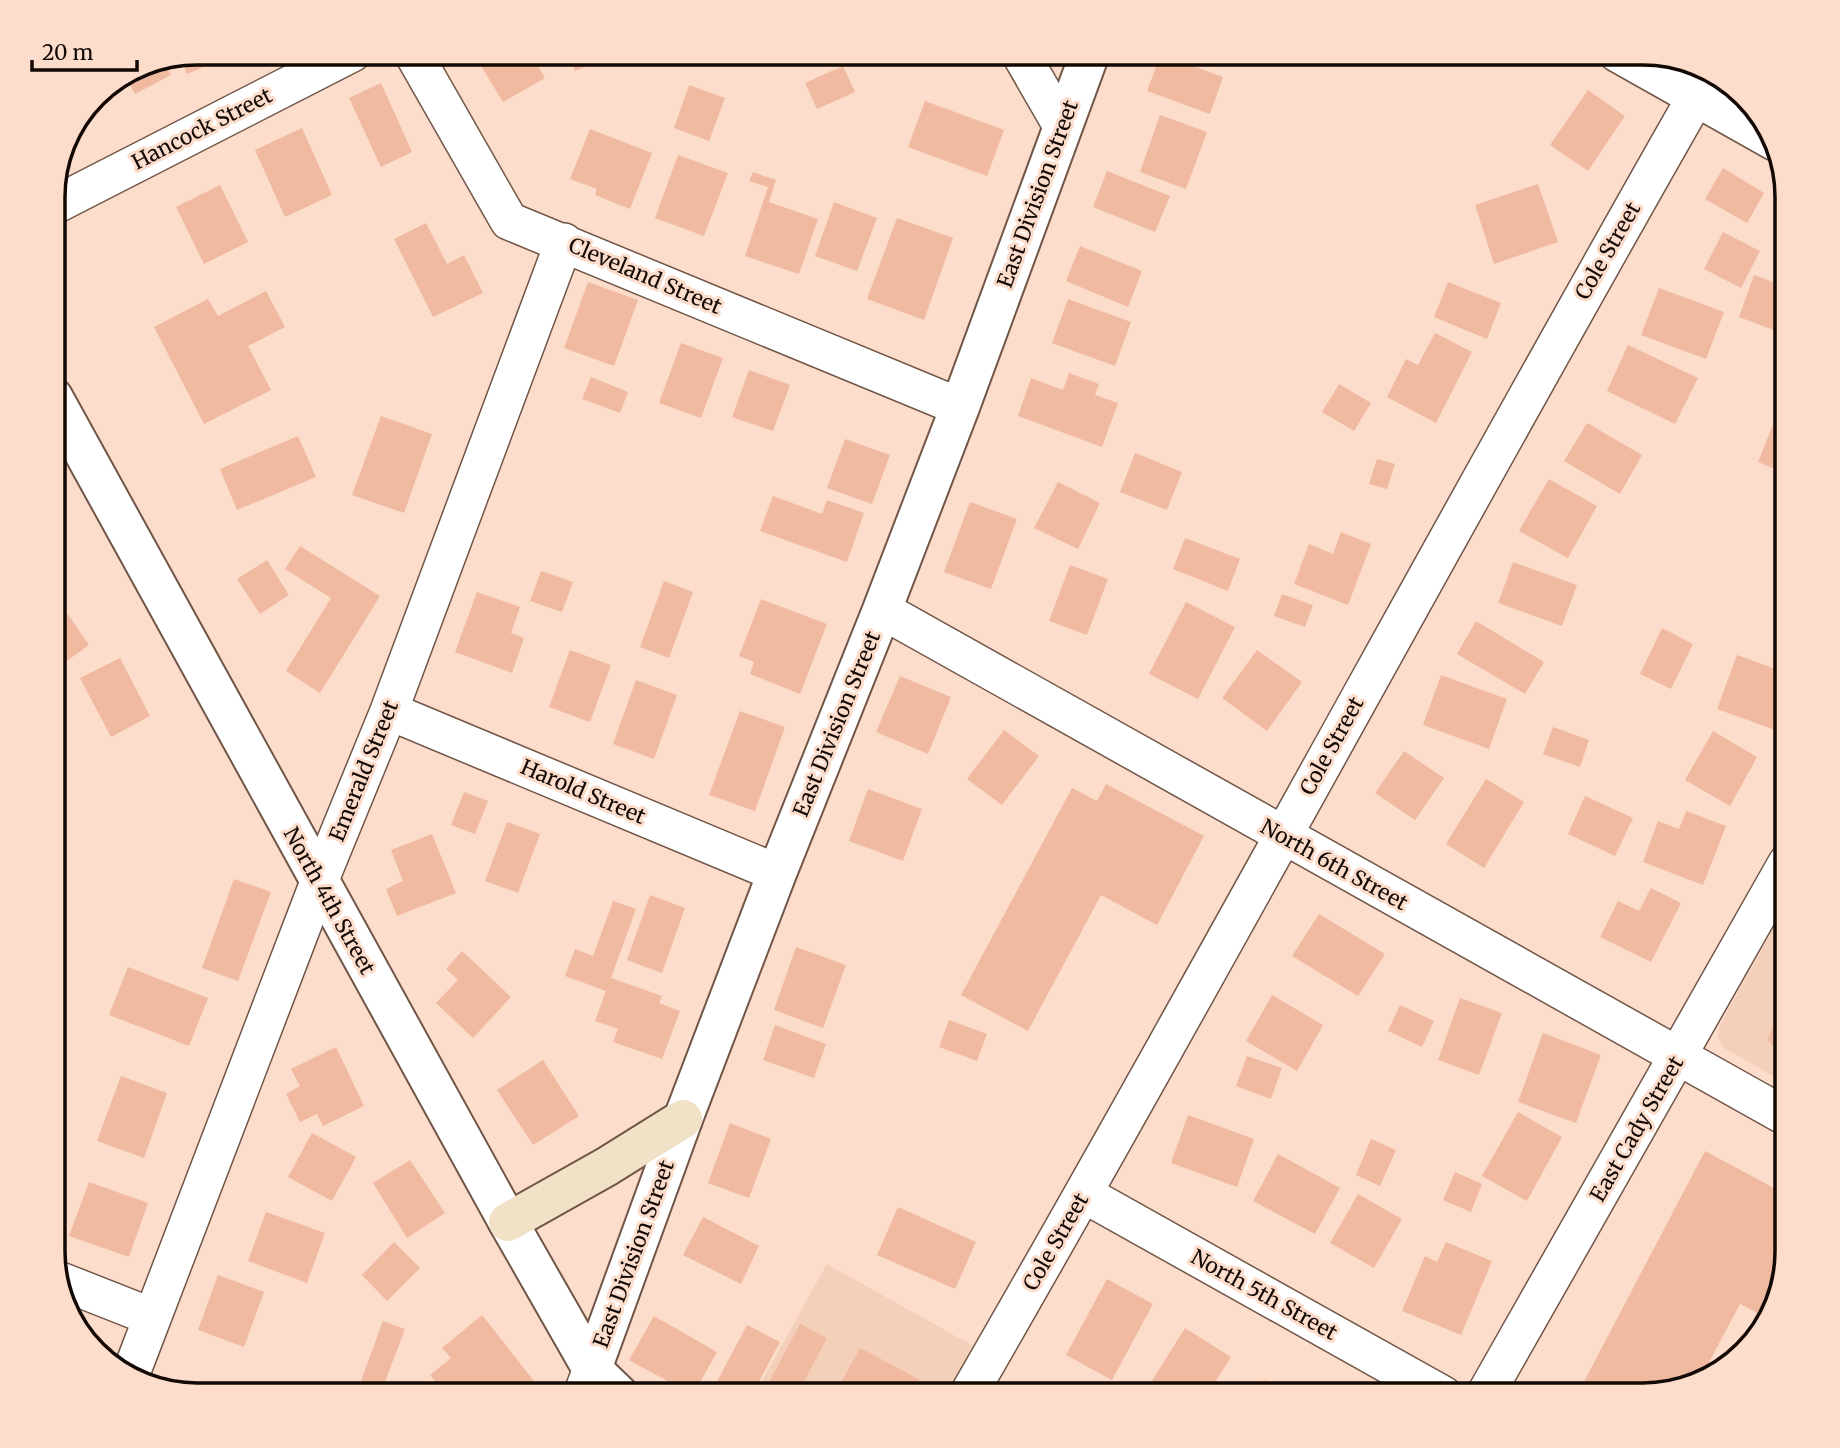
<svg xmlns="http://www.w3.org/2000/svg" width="1840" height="1448" viewBox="0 0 1840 1448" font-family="Merriweather,serif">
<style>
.built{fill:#f4cfb9}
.building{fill:#f0baa1}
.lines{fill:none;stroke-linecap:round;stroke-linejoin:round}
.minor-casing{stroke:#705647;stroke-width:40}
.tertiary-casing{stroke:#705647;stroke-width:42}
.secondary-casing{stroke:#705647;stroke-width:42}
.minor{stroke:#fff;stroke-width:37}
.tertiary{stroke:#fff;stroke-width:38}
.secondary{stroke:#f1e1c6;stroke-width:38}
.labels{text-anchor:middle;stroke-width:6;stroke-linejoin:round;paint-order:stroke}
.street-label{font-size:21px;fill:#130905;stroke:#fcdccb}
.rim{fill:none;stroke:#130905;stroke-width:3.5}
</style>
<rect width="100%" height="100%" fill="#fcdccb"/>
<!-- built -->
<path class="built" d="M1787 904V1084L1724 1048 1717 1037 1720 1025Z
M827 1264 973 1346 946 1395H754Z"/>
<!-- building -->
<path class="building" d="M197 52 237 53 187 74 180 56Z
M473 53H530L545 78 503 102Z
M567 53H616L575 71Z
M785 53H815L790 64Z
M869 53H900L874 64Z
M1161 54 1223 77 1210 114 1147 91Z
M163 59 171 75 135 94 124 74 142 63Z
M843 66 855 92 817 109 805 83Z
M381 83 412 152 381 167 349 98Z
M689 85 725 98 709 141 674 128Z
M1588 90 1625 116 1588 171 1550 145Z
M925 101 1004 130 987 176 908 147Z
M1160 115 1207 132 1186 189 1140 172Z
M302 128 332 195 285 217 255 150Z
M590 129 652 153 630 209 595 195 597 189 570 179Z
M678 155 728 173 704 236 655 218Z
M1723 168 1764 193 1747 223 1705 199Z
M1107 171 1170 196 1155 232 1093 207Z
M753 172 776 180 769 202 818 219 799 274 745 256 768 187 749 181Z
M1538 184 1558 242 1494 264 1475 205Z
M220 185 248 242 204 264 176 207Z
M834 202 877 218 857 271 815 256Z
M897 218 953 238 924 320 867 299Z
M426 223 447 264 464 255 483 293 433 317 394 239Z
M1723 232 1760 251 1741 288 1704 269Z
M1080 246 1142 271 1128 307 1066 281Z
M1754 275 1787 287V308L1779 332 1739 317Z
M588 282 638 300 614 366 564 348Z
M1448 282 1501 303 1487 339 1434 317Z
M1659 288 1724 312 1706 359 1641 335Z
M266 291 285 327 248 346 271 390 204 424 154 327 208 299 218 316Z
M1068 299 1131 322 1115 366 1052 343Z
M1435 333 1472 352 1436 423 1387 397 1406 359 1418 365Z
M681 343 723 358 701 418 659 403Z
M1628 345 1698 378 1675 424 1607 391Z
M749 370 790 385 773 431 732 417Z
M1069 373 1099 384 1095 395 1118 403 1102 447 1018 416 1031 378 1063 390Z
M591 377 628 392 620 413 582 399Z
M1339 384 1371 403 1354 431 1322 412Z
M381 416 432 434 404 513 352 495Z
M1774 422 1787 427V474L1758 462Z
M1587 423 1642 455 1620 494 1564 461Z
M298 436 316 477 237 510 220 469Z
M845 439 890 455 872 504 827 488Z
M1135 453 1182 472 1167 510 1120 492Z
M1377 459 1395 464 1387 489 1369 484Z
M1549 479 1597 506 1568 558 1519 531Z
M1058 482 1100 503 1078 549 1034 528Z
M773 496 822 514 827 500 864 513 847 562 760 531Z
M970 502 1017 519 991 589 944 572Z
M1341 532 1371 544 1348 605 1294 584 1309 544 1333 554Z
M1185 538 1240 559 1228 591 1173 569Z
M300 546 380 596 320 693 286 671 331 598 285 569Z
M267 560 289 595 260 614 237 579Z
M1513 562 1577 585 1562 626 1498 603Z
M1070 565 1108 579 1087 635 1049 621Z
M541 571 573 582 562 612 530 601Z
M664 581 693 592 669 658 640 647Z
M477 592 520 607 511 633 524 638 512 673 455 652Z
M1282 594 1313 605 1305 627 1274 616Z
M56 597 89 645 53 671V599Z
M761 599 827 624 800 694 750 674 754 662 739 656Z
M1186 602 1235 627 1198 699 1149 674Z
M1787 619V665L1772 660Z
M1476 621 1544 662 1525 694 1457 654Z
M1662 628 1693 644 1671 689 1640 674Z
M570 650 611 665 590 722 549 707Z
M1257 650 1302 682 1267 731 1222 698Z
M1737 655 1787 673V695L1775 730 1717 709Z
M120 658 150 716 111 737 80 678Z
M1441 675 1507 699 1489 749 1423 725Z
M900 676 951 697 928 754 876 732Z
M636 680 677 695 654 759 613 744Z
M740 711 785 727 755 811 709 795Z
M1553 727 1589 740 1580 767 1543 754Z
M1004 730 1039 756 1002 805 967 779Z
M1713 731 1757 757 1730 806 1685 780Z
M1404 751 1444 778 1415 820 1375 793Z
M1486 779 1524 802 1484 868 1446 844Z
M1106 784 1204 836 1157 925 1101 895 1028 1031 961 995 1072 788 1097 801Z
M868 789 922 809 903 861 849 841Z
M464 792 488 801 475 834 451 825Z
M1585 796 1633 818 1615 856 1568 834Z
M1686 811 1726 826 1703 885 1643 862 1658 821 1679 829Z
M507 822 540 834 518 893 485 881Z
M432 834 456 893 397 916 386 889 403 881 391 850Z
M234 879 271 892 238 981 202 968Z
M1651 888 1681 903 1651 962 1600 937 1618 901 1639 911Z
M650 895 685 908 662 973 627 960Z
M613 901 636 909 611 978 662 996 659 1003 680 1011 662 1059 613 1042 618 1029 595 1021 606 991 565 976 575 949 593 956Z
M1319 914 1385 954 1358 996 1292 956Z
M796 947 846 965 823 1028 774 1010Z
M462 951 511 997 473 1038 436 1003 458 980 446 969Z
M128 967 208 998 189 1046 109 1015Z
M1272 995 1323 1025 1297 1071 1246 1041Z
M1460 998 1502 1013 1479 1075 1438 1060Z
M1787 998V1053L1772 1045 1767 1039Z
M1400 1005 1434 1021 1422 1047 1388 1031Z
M949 1020 987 1034 977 1061 939 1047Z
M775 1025 826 1044 814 1078 763 1060Z
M1543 1033 1601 1055 1576 1123 1518 1102Z
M336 1047 364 1106 323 1126 317 1114 300 1122 286 1094 300 1086 291 1069Z
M1247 1056 1282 1068 1271 1099 1236 1086Z
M543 1060 579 1116 533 1145 497 1090Z
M121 1076 167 1093 144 1158 97 1141Z
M1518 1112 1562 1137 1527 1201 1482 1176Z
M1188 1115 1254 1139 1237 1187 1171 1163Z
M730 1123 771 1139 749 1198 708 1183Z
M312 1133 356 1157 332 1201 288 1177Z
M1371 1139 1396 1150 1380 1186 1356 1175Z
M1705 1151 1787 1195V1252L1780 1294 1767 1318 1740 1304 1698 1383 1643 1395H1577Z
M1278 1154 1340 1188 1315 1234 1253 1201Z
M410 1160 445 1213 407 1238 373 1183Z
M1455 1172 1482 1184 1471 1212 1443 1200Z
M89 1182 148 1203 129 1257 69 1236Z
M1358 1194 1402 1219 1374 1268 1330 1243Z
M898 1207 976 1242 955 1289 877 1255Z
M266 1212 325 1233 307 1283 248 1261Z
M703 1217 759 1246 741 1284 683 1255Z
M394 1242 420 1268 387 1301 362 1275Z
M1446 1242 1492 1261 1461 1335 1402 1311 1425 1256 1437 1262Z
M218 1275 264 1292 244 1347 198 1330Z
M1107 1279 1153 1304 1112 1380 1066 1355Z
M482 1315 534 1381 516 1395H447L430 1375 451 1358 442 1348Z
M654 1316 717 1352 693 1395 629 1360Z
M383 1321 405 1329 380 1395H377L358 1389Z
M800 1324 827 1338 797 1395H762Z
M747 1325 780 1342 752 1395H720L712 1391Z
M1185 1328 1231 1357 1207 1395H1151L1145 1392Z
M860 1348 922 1381 914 1395H834Z
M1264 1380 1297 1395H1256Z
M1089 1385 1106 1395H1083Z"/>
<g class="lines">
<!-- minor casing -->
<g class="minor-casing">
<path id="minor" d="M413 53 509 221 960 407
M1020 53 1062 126
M1617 53 1775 142
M53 206 352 53
M882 610 1787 1117
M389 711 777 873
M1084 1194 1443 1395
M58 1280 152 1317
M130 1376 319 882 389 711 564 242
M582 1395 592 1369
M968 1395C1216 965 1450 528 1696 97
M1485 1395 1787 863"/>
</g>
<!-- tertiary casing -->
<g class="tertiary-casing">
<path id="tertiary" d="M53 397 508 1222 592 1369 619 1395
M592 1369 683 1119 777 873 882 610 960 407 1090 53"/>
</g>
<!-- secondary casing -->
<g class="secondary-casing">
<path id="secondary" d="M508 1222 606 1167 683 1119"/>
</g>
<!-- minor -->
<use href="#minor" class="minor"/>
<!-- tertiary -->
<use href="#tertiary" class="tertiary"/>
<!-- secondary -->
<use href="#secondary" class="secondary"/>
</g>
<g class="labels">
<!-- street labels -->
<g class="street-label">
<text transform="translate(202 129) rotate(-27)" y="7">Hancock Street</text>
<text transform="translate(1038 194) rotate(-70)" y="7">East Division Street</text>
<text transform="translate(1608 251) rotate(-60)" y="7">Cole Street</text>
<text transform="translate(645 276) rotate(23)" y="7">Cleveland Street</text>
<text transform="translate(837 724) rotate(-68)" y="7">East Division Street</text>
<text transform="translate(1332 746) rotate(-61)" y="7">Cole Street</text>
<text transform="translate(364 771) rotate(-68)" y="7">Emerald Street</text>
<text transform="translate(583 792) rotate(23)" y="7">Harold Street</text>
<text transform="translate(1334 865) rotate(29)" y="7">North 6th Street</text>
<text transform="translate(329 901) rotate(61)" y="7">North 4th Street</text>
<text transform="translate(1637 1129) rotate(-60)" y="7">East Cady Street</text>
<text transform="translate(1056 1242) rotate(-60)" y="7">Cole Street</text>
<text transform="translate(634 1254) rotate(-70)" y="7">East Division Street</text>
<text transform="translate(1264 1295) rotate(29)" y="7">North 5th Street</text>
</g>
</g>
<!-- crop -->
<path d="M0 0H1840V1448H0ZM197 65H1643A132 132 0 0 1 1775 197V1251A132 132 0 0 1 1643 1383H197A132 132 0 0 1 65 1251V197A132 132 0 0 1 197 65Z" fill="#fcdccb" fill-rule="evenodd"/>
<path class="rim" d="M197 65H1643A132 132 0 0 1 1775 197V1251A132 132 0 0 1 1643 1383H197A132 132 0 0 1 65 1251V197A132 132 0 0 1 197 65Z"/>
<!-- scale -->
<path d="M32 60v10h105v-10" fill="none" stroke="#130905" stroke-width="3.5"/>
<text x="42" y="60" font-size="21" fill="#130905" stroke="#fcdccb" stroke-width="5" paint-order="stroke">20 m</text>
</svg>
